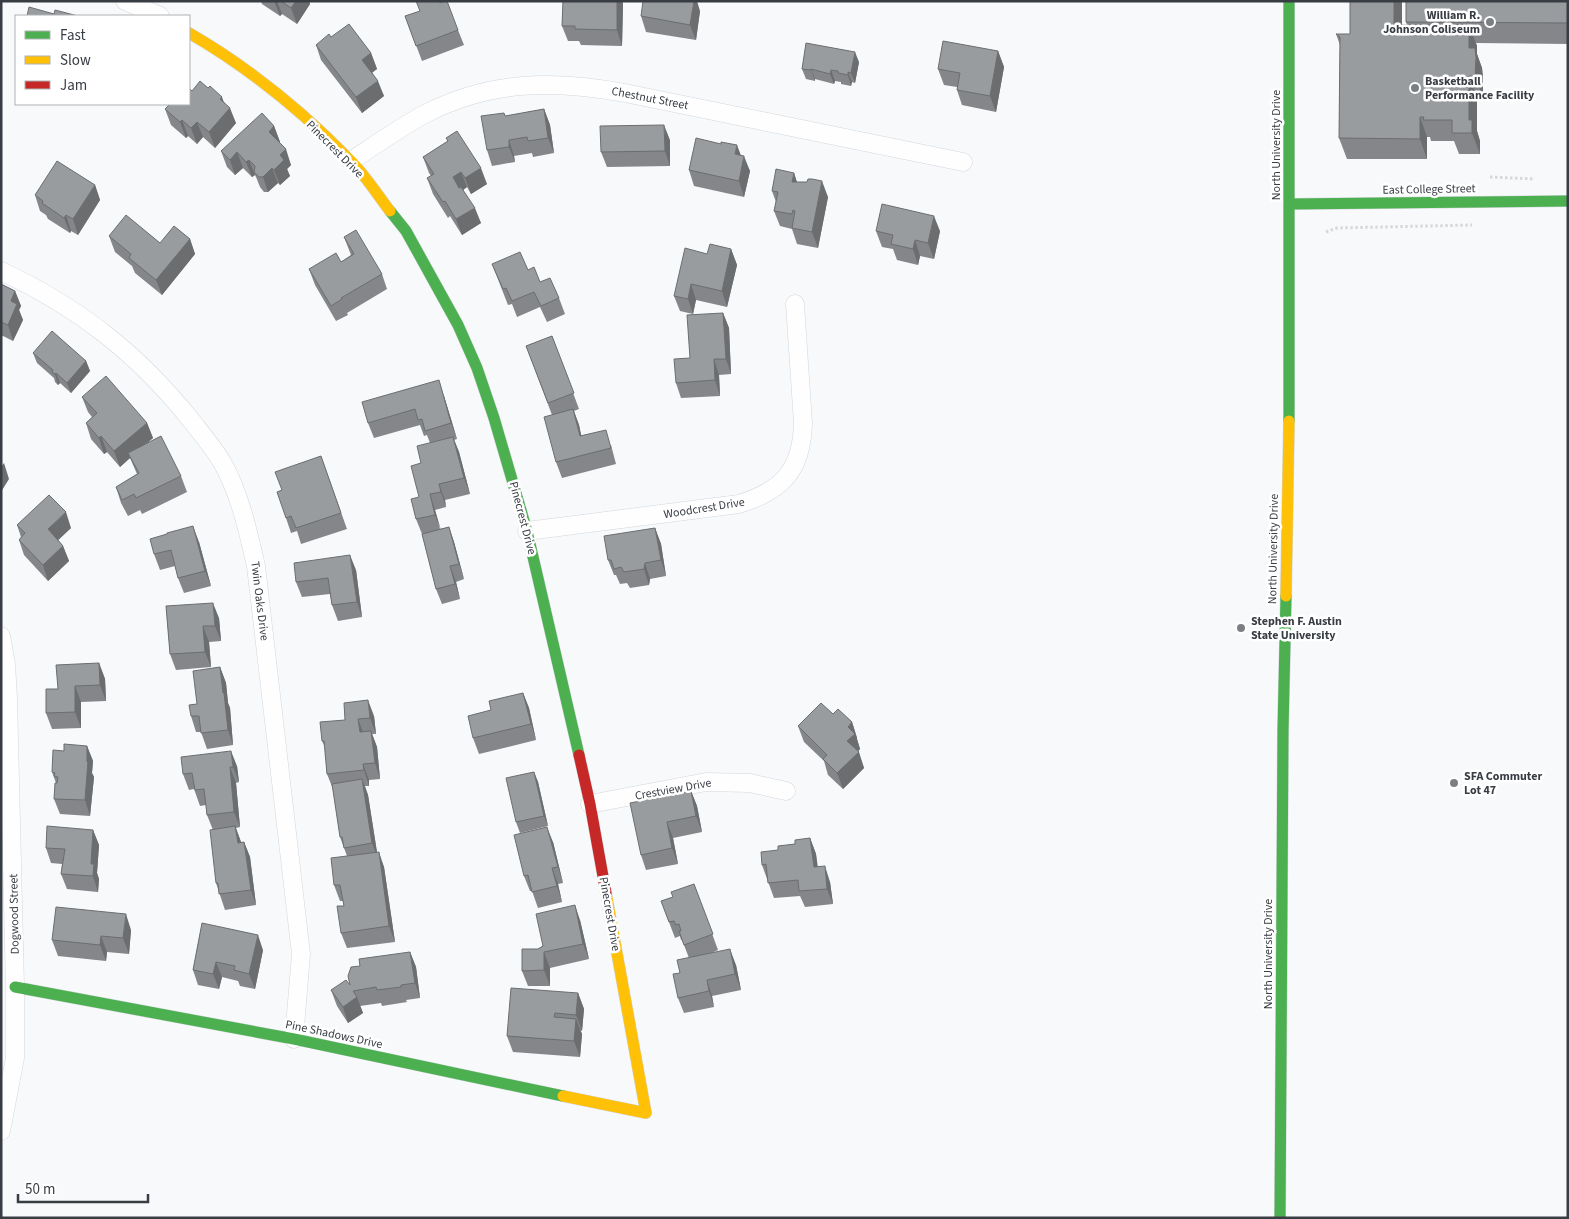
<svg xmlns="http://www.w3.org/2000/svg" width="1569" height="1219" viewBox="0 0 1569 1219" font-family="'Source Sans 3',sans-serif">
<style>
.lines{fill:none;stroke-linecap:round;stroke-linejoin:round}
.street-casing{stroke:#d3d7db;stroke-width:19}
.fast-casing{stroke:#d3d7db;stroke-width:12}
.slow-casing{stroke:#d3d7db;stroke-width:12}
.jam-casing{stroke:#d3d7db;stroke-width:12}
.path{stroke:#d8d8d9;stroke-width:3;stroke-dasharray:2.5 2.5;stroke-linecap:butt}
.street{stroke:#fefefe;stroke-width:18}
.fast{stroke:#4caf50;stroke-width:11}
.slow{stroke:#ffc107;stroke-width:11}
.jam{stroke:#c62828;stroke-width:11}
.wall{fill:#848689}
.shaded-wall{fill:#6b6d6f}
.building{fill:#999c9f;stroke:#6b6d6f}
.poi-dot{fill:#7b7f84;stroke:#fff;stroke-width:2}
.labels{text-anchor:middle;stroke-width:5;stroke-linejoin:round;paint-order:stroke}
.poi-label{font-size:12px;font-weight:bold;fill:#383d44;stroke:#fff;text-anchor:start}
.street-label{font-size:12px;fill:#383d44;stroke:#fff}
</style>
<rect width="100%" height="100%" fill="#f7f9fb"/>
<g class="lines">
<!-- street casing -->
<g class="street-casing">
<path id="street" d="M125 1 160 16
M351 161C375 145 399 128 425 114 491 80 554 80 625 93L963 162
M1 271C78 307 137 353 190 419 201 433 213 447 222 462 240 494 248 531 256 566L301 954 294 1039
M527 531 739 504C782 491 802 470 803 423L795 304
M1 636 6 664 8 698 15 987V1058L1 1131
M590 804 706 782 750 783 786 791"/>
</g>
<!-- fast casing -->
<g class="fast-casing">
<path id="fast" d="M1289 1V421
M1290 204 1568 201
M390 211 406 231 458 325 477 368 494 418 527 531 579 755
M15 987 294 1039 563 1096
M1280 1218 1283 730 1286 596"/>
</g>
<!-- slow casing -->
<g class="slow-casing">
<path id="slow" d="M189 33C248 67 302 111 350 160 365 175 377 194 390 211
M1286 596 1289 421
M563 1096 646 1113 606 893"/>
</g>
<!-- jam casing -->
<g class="jam-casing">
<path id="jam" d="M579 755 590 804 606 893"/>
</g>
<!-- path -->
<path class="path" d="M1490 177 1535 179
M1326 232 1337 228 1472 225"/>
<!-- street -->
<use href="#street" class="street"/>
<!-- fast -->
<use href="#fast" class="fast"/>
<!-- slow -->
<use href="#slow" class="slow"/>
<!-- jam -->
<use href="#jam" class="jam"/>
</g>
<!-- wall -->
<path class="wall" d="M261 1H309L310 4 297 24 282 14 280 16 262 4Z
M563 1H622L623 4 622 46 581 45 579 41H568L562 26Z
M1350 1H1402V25H1407L1406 22 1568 1V44L1476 43 1477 46V54L1482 68 1483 78V97H1477V131L1480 141V154H1459L1454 141H1431L1430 137H1427V159H1347L1339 138 1340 45 1336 34H1350Z
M700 11 696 40 646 32 641 16Z
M405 16 458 30 464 45 422 61Z
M331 37 371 53 377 69 372 72 384 96 362 113 321 60 316 45Z
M998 51 1004 67 996 112 962 105 957 90V87L944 85 938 69Z
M859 62 855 83 852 82 851 86 841 84V82L835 81 834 84 815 79V81L806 79 802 69Z
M192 91 224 102 236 123 215 148 203 137 197 144 188 136 186 138 171 125 165 109Z
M544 109 550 125 554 153 533 157 532 153 514 156 515 162 492 166 487 150 506 116Z
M274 126 280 142H279L291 165 287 169 290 176 280 185 278 183 268 192H264L260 187 256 177 255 175 252 177 243 168 235 175 227 167 221 151Z
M446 138 487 184 471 194 467 187 463 190 481 223 462 235 450 216 448 218 433 194 427 178 431 176 429 173 423 157 448 141Z
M670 140V166L607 167 601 152Z
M741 155 750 171 744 197 694 186 689 170Z
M794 173 797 182 828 197 818 248 797 244 792 229 780 226 774 211 776 202 772 191Z
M95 185 100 200 78 235 71 231 70 233 48 219 46 215 40 211 35 195Z
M876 231H940L934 259 920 256 918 265 897 260 893 249 882 247Z
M109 236 160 243 190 239 195 254 162 295 135 273 132 266 115 252Z
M344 237 382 274 387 289 347 313 348 315 336 321 315 285 309 269 341 262 351 255Z
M731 249 737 265 727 307 696 300 693 314 680 311 674 296 707 254Z
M492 264 528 270 540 282 559 298 565 314 547 322 540 307 517 317 512 304 508 305Z
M1 284 15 291 21 306 19 310 23 320 13 341 1 335Z
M723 313 729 328 731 374 719 375 720 396 681 398 676 383 690 358Z
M552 336 579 409 574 411 579 425 581 436 611 445 616 464 562 478 556 462 552 415 526 346Z
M33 353 86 361 90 371 71 393 60 383 58 385 55 382 54 378 37 363Z
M444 396 457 439 454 440 459 452 470 494 445 500 446 507 435 510 440 529 449 527 454 542 464 579 456 582 460 599 442 604 436 589 422 534 416 519 419 497 421 463 430 443 427 435 424 436 420 425 374 438 368 423Z
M82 397 147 423 153 438 146 444 181 476 187 492 142 514 140 510 128 516 121 503 116 487 137 474 130 458 120 467 107 452 104 454 91 439 86 423 92 417 88 412Z
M321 456 347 529 301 544 297 531 291 533 286 518 282 490Z
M17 525 71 528 58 540 63 546 69 561 48 581 24 555 19 540 21 537Z
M655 528 661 544 666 576 650 579 649 585 630 588 627 583 620 584 616 575H614L608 560Z
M199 542 211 586 184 593 178 578 175 566 160 570 154 554Z
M356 570 362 617 338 621 332 605 330 594 302 597 296 582Z
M166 606 219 618 221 641 209 642 211 667 176 670 170 654Z
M99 663 105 679 106 701 81 702V728L52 729 46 713 58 689Z
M220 667 226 683 228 703 230 708 233 745 207 749 201 732H196L191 716 197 704Z
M523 693 529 708 536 740 479 754 473 738 491 710Z
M833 714 852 722 857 738V739L860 749 858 751 864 768 843 789 828 775 824 761 804 742 798 726Z
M374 716 376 734H372L377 747 380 779 369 780V786H365L368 795 377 852 384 867 395 942 347 948 341 933 344 906 343 901H340L334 885 347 856 340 837 333 789 327 774 325 747 322 741 345 720Z
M87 746 93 761 92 773 94 777 90 816 60 814 54 799 56 783 52 772 64 751Z
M237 766 239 782 236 783 240 827 236 828 241 842H244L250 857 256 905 225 910 216 883 213 830 207 815 206 805 200 806 194 789 189 790 183 774Z
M534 772 538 782 548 826 520 833 516 822Z
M691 791 697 806 702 832 673 838 678 864 646 870 641 855Z
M93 830 99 845 97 873 99 879 98 892 67 889 61 874 62 864 51 863 46 848Z
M810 838 816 854 817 867 830 882 833 904 805 907 800 896 774 898 762 865 778 850Z
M553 842 563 883 558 884 562 902 538 908 532 891H530L524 876Z
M694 884 718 950 709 954 736 965 741 990 712 996 714 1007 684 1013 678 998 689 958 682 940H681L680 936 675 938 661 901 673 897Z
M580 920 589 959 550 968V986H528L522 971 538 949Z
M202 923 263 950 255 989 240 986 238 981 222 977 219 989 198 985 193 970Z
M131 930 129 954 107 952 106 961 58 956 52 940Z
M410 952 416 967 420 998 406 1000 407 1002 382 1006 381 1003 360 1006 363 1013 348 1023 337 1006 331 990 350 985 360 966Z
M578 993 584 1009 582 1031 580 1030 582 1034 580 1057 513 1052 507 1036Z"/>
<!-- shaded-wall -->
<path class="shaded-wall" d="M274 1H277L282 14 280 16Z
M296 1H309L310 4 297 24 291 8Z
M617 1H622L623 4 622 46 617 30Z
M694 1H697L700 11 696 40 690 25Z
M1394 1H1402V45L1394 25Z
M1469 25 1477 46V54L1482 68 1483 78V97L1475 76 1469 48Z
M998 51 1004 67 996 112 990 96Z
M855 52 859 62 855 83 851 73Z
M371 53 377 69 368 76 362 60Z
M811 69 815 79V81L811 70Z
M831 70 835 81 834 84 830 74Z
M848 72 852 82 851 86 848 75Z
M1469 76 1477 97V131L1480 141V154L1472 133 1469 120Z
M378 81 384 96 362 113 356 97Z
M222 97 227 111 230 108 236 123 215 148 209 132 220 99Z
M544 109 550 125 554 153 548 138Z
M1420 117 1427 137V159L1420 139Z
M182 120 188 136 186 138 180 122Z
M197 122 203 137 197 144 191 128Z
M664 125 670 140V166L665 151Z
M274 126 280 142 274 147 269 132Z
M509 140 514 156 515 162 509 147Z
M737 145 743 161 735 154Z
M286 149 291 165 287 169 290 176 280 185 274 170 280 155Z
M237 152 243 168 235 175 230 160Z
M744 156 750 171 744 197 739 181Z
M249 160 255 175 252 177 246 162Z
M272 168 278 183 268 192 263 177Z
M481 168 487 184 471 194 465 178Z
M461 172 467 187 459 193 453 177Z
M794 173 799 189 792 182Z
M822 181 828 197 818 248 812 232Z
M95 185 100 200 78 235 73 219Z
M475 208 481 223 462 235 456 219Z
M66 215 71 231 70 233 64 218Z
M934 216 940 231 934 259 928 243Z
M190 239 195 254 162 295 156 280Z
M915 240 920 256 918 265 913 249Z
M731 249 737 265 727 307 722 291Z
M691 284 696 300 693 314 688 299Z
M15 291 21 306 19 310 23 320 13 341 8 325 11 301Z
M723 313 729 328 731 374 726 359Z
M714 359 719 375 720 396 715 380Z
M86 361 90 371 71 393 67 383Z
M56 373 60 383 58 385 55 374Z
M439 380 444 396 457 439 451 423Z
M573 409 579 425 585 452 580 436Z
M147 423 153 438 131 457 128 453 130 458 120 467 114 451Z
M101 436 107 452 104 454 99 438Z
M453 437 459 452 470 494 464 478Z
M4 463 9 479 1 492V467Z
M439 484 445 500 446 507 441 492Z
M430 494 435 510 441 530 435 515Z
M66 512 71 528 54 544 48 529Z
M193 526 199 542 211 586 205 571Z
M449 527 454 542 464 579 459 564Z
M655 528 661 544 666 576 661 560Z
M63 546 69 561 48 581 43 565Z
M350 555 356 570 362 617 357 602Z
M645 563 650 579 649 585 644 569Z
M450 566 456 582 460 599 455 584Z
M213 603 219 618 221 641 215 626Z
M203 626 209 642 211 667 205 652Z
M99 663 105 679 106 701 100 685Z
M220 667 226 683 228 703 230 708 233 745 228 730Z
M75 686 81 702V728L75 712Z
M523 693 529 708 536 740 531 724Z
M368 700 374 716 376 734 370 718Z
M358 719 364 735 360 732Z
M852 722 857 738V739L860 749 853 757 847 741 848 727Z
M371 731 377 747 380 779 375 763Z
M87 746 93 761 92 773 94 777 90 816 85 800Z
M231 751 237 766 239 782 233 767Z
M859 752 864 768 843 789 837 773Z
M363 764 369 780V786L364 770Z
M230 767 236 783 240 827 234 812Z
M534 772 538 782 548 826 544 816Z
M362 779 368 795 378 859 372 843Z
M691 791 697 806 702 832 696 816Z
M667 822 673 838 678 864 672 848Z
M235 826 241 842 238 843Z
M547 827 553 842 563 883 558 867Z
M93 830 99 845 97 873 99 879 98 892 93 876 91 864Z
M810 838 816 854 820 882 814 867Z
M244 842 250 857 256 905 251 890Z
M379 852 384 867 395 942 389 926Z
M825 866 830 882 833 904 827 889Z
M552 868 558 884 562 902 557 886Z
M575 905 580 920 589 959 583 944Z
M126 914 131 930 129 954 123 938Z
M258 935 263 950 255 989 249 974Z
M101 936 107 952 106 961 100 945Z
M730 949 736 965 741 990 735 974Z
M410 952 416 967 420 998 415 983Z
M544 952 550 968V986L544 970Z
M216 962 222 977 219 989 213 974Z
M707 980 712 996 714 1007 709 991Z
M578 993 584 1009 582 1031 576 1015Z
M357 997 363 1013 348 1023 343 1007Z
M576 1019 582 1034 580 1057 574 1041Z"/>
<!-- building -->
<path class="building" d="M281 1H296L291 8Z
M416 1H439L440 3 444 1H447L458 30 416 46 405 16 420 11Z
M563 1H617V30L575 29V26H562Z
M643 1H694L690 25 641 16Z
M1350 1H1394V25H1469V48H1475L1476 58 1475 76H1469V120H1472V133H1452V120H1423L1424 117H1420V139L1339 138 1340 37 1336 34H1350Z
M1406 1H1568V23L1406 22Z
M29 7 54 14 55 10 78 16H27Z
M349 24 371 53 362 60 378 81 356 97 316 45 329 34 331 37Z
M943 41 998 51 990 96 957 90 960 73 938 69Z
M806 43 855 52 851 73 848 72V75L838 73V71L831 70 830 74 811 69V70L802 69Z
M200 81 208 88 210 86 222 97 220 99 230 108 209 132 197 122 191 128 182 120 180 122 165 109 170 104H189V90L190 89 192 91Z
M544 109 548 138 528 141 527 137 509 140V147L487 150 481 116 504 113 505 116Z
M262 113 274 126 269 132 286 149 280 155 284 160 274 170 272 168 263 177H259L254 172 255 166 249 160 246 162 237 152 230 160 221 151Z
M664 125 665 151 601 152 600 126Z
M457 131 481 168 465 178 461 172 453 177 459 188 461 187 475 208 456 219 445 201 443 202 427 178 434 174 423 157 448 141 446 138Z
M696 138 721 144V142L737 145 735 154 744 156 739 181 689 170Z
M57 161 95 185 73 219 66 215 64 218 42 203 43 201 35 195Z
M776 169 794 173 792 182H807L808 179H812L822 181 812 232 792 228 795 211 793 210 792 214 774 211 778 192 772 191Z
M882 204 934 216 928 243 915 240 913 249 891 244 893 235 876 231Z
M126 215 160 243 174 226 190 239 156 280 129 258 131 254 109 236Z
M356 230 382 274 341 298 342 299 331 306 309 269 336 253 341 262 354 254 344 237Z
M710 244 731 249 722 291 691 284 688 299 674 296 685 248 707 254Z
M520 252 528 270 534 267 540 282 550 278 559 298 541 306 534 292 512 301 506 288 503 289 492 264Z
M1 284 15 291 11 301 17 304 8 325 1 322Z
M723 313 726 359H714L715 380 676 383 674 359 690 358 687 315Z
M52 331 86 361 67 383 56 373 55 374 52 372 53 370 33 353Z
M552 336 574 393 548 403 526 346Z
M106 376 147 423 114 451 101 436 99 438 86 423 97 413 82 397Z
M439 380 451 423 425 431 422 419 418 420 415 409 368 423 362 402Z
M573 409 580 436 606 430 611 448 556 462 544 417Z
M161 436 181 476 136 498 134 494 122 500 116 487 139 473 128 453Z
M453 437 464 478 439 484 441 492 430 494 435 515 416 519 411 499 419 497 411 466 421 463 417 446Z
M321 456 341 513 296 528 291 516 286 518 277 492 282 490 275 472Z
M49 495 66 512 48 529 63 546 43 565 19 540 25 533 17 525Z
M193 526 205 571 178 578 171 550 154 554 150 539 167 534V533Z
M449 527 459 564 450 566 455 584 436 589 422 534Z
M655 528 661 560 645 563 644 569 624 572 621 567 614 569 611 560H608L604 536Z
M350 555 357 602 332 605 328 578 296 582 294 563Z
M213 603 215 626H203L205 652 170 654 166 606Z
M99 663 100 685 75 686V712L46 713V689H58L56 665Z
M220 667 223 693H224L228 730 201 733 199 716H191L189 705 197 704 193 671Z
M523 693 531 724 473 738 468 716 491 710 489 701Z
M368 700 370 718 358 719 360 732 371 731 375 763 363 764 364 770 327 774 324 741H322L320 722 345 720 344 703Z
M821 703 833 714 838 709 852 722 848 727 855 734 847 741 859 752 837 773 823 759 827 755 798 726Z
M64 744 87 746V762L88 761 85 800 54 799 55 783H57L58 777 54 776 55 773 52 772 53 750 64 751Z
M231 751 233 767H230L234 812 207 815 204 789 195 790 192 773 183 774 181 757Z
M534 772 544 816 516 822 506 778Z
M362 779 372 843 344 848 342 837H340L332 784Z
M691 791 696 816 667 822 672 848 641 855 630 803Z
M47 826 93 830 91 864H94L93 876 61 874 65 849 46 848Z
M235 826 238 843 244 842 251 890 219 894 218 883H216L210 830Z
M547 827 558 867 552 868 557 886 532 892 528 875 524 876 514 835Z
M810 838 814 867 825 866 827 889 799 891 798 880 768 883 766 864 762 865 761 852 778 850V846L795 844V840Z
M379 852 389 926 341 933 337 906H344L340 885H334L331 858Z
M694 884 713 934 684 945 679 931H681L679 924 676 925 674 921 669 922 661 901 673 897 671 892Z
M575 905 583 944 544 952V970L522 971V949H538L543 946 536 914Z
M56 907 126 914 123 938 101 936 100 945 52 940Z
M202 923 258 935 249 974 234 970 235 966 216 962 213 974 193 970Z
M730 949 735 974 707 980 709 991 678 998 673 974 680 973 677 960Z
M410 952 415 983 401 985V987L377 990 376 987 353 991 357 997 343 1007 331 990 346 980 350 985 348 976 351 967 360 966 359 959Z
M511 988 578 993 576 1015 555 1013 554 1017 576 1019 574 1041 507 1036Z"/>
<!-- markers -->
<g class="poi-dot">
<circle cx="1490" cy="22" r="5"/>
<circle cx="1415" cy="88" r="5"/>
<circle cx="1241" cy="628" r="5"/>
<circle cx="1454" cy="783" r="5"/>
</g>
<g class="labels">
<!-- poi labels -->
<g class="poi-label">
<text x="1480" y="19" text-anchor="end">William R.<tspan x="1480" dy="14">Johnson Coliseum</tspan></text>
<text x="1425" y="85">Basketball<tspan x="1425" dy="14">Performance Facility</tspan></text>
<text x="1251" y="625">Stephen F. Austin<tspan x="1251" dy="14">State University</tspan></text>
<text x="1464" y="780">SFA Commuter<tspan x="1464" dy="14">Lot 47</tspan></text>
</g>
<!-- street labels -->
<g class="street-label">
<text transform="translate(650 98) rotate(11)" y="4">Chestnut Street</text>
<text transform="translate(1276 145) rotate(-90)" y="4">North University Drive</text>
<text transform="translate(335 149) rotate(45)" y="4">Pinecrest Drive</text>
<text transform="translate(1429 189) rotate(-1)" y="4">East College Street</text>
<text transform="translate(704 508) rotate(-9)" y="4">Woodcrest Drive</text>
<text transform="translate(523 518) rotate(75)" y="4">Pinecrest Drive</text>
<text transform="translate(1273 549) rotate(-89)" y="4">North University Drive</text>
<text transform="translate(260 601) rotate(83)" y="4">Twin Oaks Drive</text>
<text transform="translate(673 789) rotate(-10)" y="4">Crestview Drive</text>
<text transform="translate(14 914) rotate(-91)" y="4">Dogwood Street</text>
<text transform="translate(610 914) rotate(80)" y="4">Pinecrest Drive</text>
<text transform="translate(1268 954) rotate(-90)" y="4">North University Drive</text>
<text transform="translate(334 1034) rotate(12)" y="4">Pine Shadows Drive</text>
</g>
</g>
<!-- border -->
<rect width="1569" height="1219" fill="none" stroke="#383d44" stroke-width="5"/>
<!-- legend -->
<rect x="15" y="15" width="175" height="90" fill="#ffffff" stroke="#afb1b4"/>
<rect x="25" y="31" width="25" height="8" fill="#4caf50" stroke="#afb1b4"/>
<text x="60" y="40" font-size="15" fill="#383d44">Fast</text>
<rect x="25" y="56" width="25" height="8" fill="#ffc107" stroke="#afb1b4"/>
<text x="60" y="65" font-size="15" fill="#383d44">Slow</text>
<rect x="25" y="81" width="25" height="8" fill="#c62828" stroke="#afb1b4"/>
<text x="60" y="90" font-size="15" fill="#383d44">Jam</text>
<!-- scale -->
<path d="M18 1194v8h130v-8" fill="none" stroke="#383d44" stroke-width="2.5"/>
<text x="25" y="1194" font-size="15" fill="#383d44" stroke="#ffffff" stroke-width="4" paint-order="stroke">50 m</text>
</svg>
